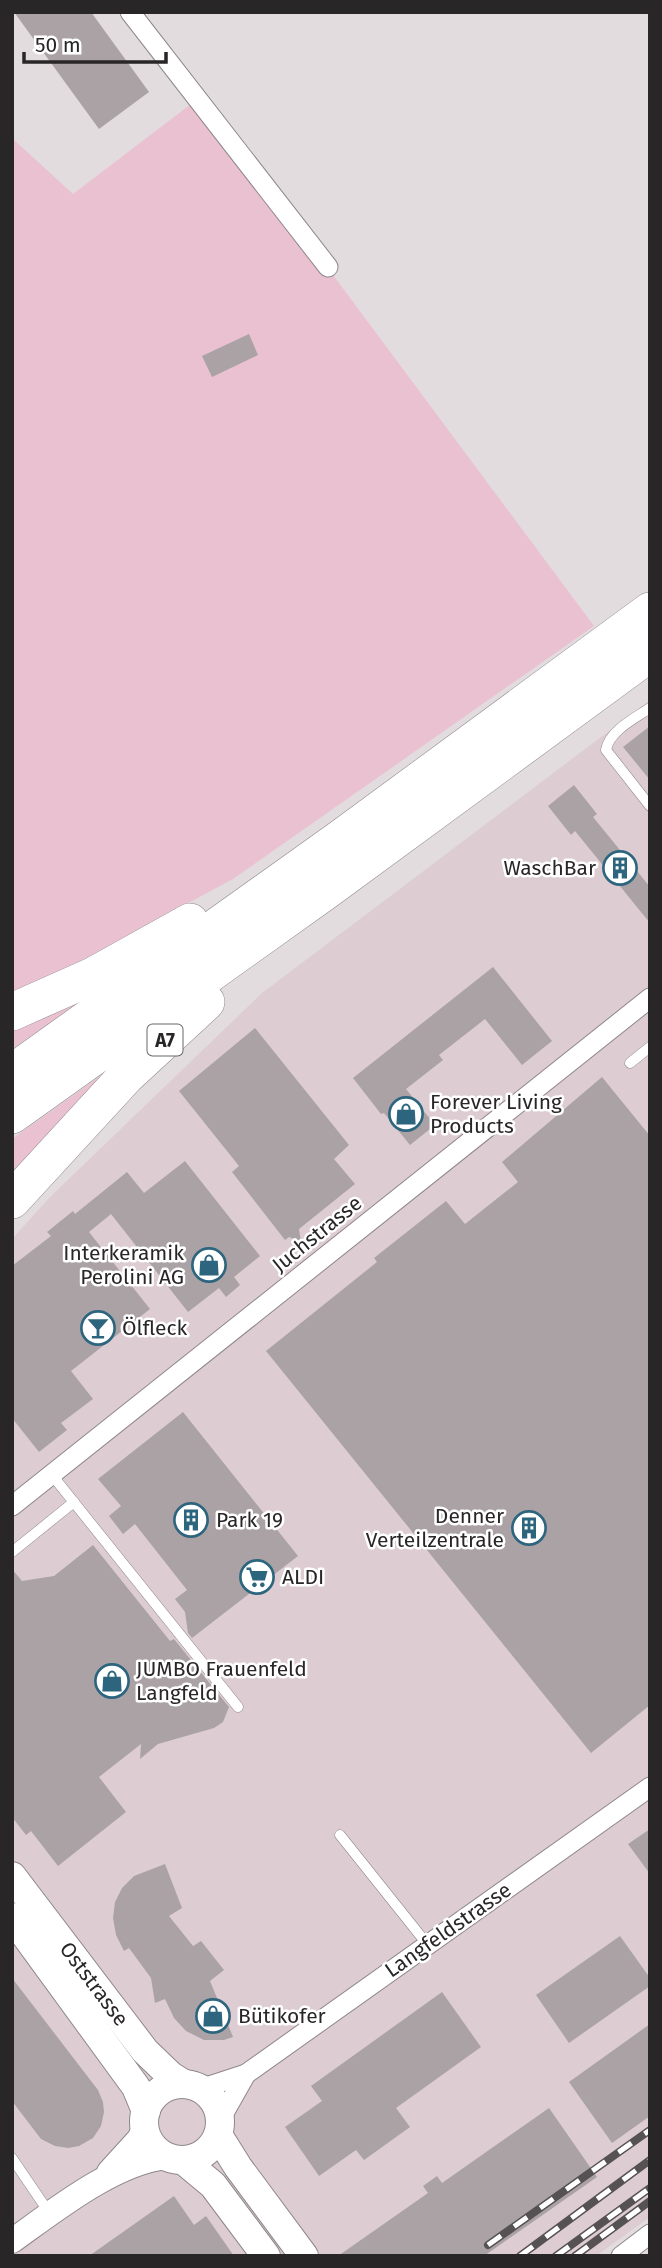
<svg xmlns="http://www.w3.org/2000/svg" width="662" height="2268" font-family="'Fira Sans',sans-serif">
<rect width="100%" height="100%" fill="#e3dcdf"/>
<path fill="#ddcdd2" d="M 650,700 L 650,2217 L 596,2256 L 12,2256 L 12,1239 L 50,1197 L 262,993 Z"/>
<g fill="#eac1d1">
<path d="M 191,104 L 304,236 L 594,626 L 233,879 L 12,998 L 12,138 L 73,194 Z"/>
<path d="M 97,987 L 75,1006 L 12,1049 L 12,1022 Z"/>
<path d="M 113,1067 L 12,1189 L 12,1139 Z"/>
</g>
<g fill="#aaa2a5">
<path d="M 14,12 L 91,12 L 149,92 L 99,129 Z"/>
<path d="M 249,334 L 258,355 L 212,377 L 202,356 Z"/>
<path d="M 650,726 L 650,780 L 623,747 Z"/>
<path d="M 574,785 L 597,814 L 593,817 L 650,887 L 650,923 L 575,831 L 571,835 L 548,806 Z"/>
<path d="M 493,967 L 552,1041 L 522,1065 L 485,1019 L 439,1055 L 443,1060 L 406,1089 L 435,1125 L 410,1145 L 384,1113 L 381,1114 L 353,1078 Z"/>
<path d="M 255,1028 L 349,1145 L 334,1159 L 355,1184 L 299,1229 L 301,1242 L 289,1237 L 285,1240 L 232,1172 L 239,1166 L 179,1091 Z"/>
<path d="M 602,1077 L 650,1136 L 650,1705 L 591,1753 L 266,1351 L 377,1262 L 374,1258 L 446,1201 L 465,1224 L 518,1182 L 502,1162 Z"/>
<path d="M 185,1161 L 260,1256 L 234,1277 L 240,1285 L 226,1297 L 219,1288 L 188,1312 L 111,1214 L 89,1232 L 150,1309 L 71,1371 L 93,1399 L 61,1423 L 67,1430 L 39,1452 L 12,1418 L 12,1266 L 51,1236 L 47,1232 L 73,1211 L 75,1214 L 127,1172 L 144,1193 Z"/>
<path d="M 183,1412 L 298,1556 L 192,1638 L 188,1633 L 185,1612 L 175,1599 L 187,1590 L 135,1524 L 123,1534 L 109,1516 L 121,1506 L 98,1479 Z"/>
<path d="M 93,1545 L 170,1641 L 174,1639 L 229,1707 L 223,1722 L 214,1728 L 158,1744 L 140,1759 L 141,1744 L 99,1777 L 126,1812 L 58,1866 L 31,1831 L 26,1835 L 12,1817 L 12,1569 L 22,1581 L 54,1576 Z"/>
<path d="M 650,1829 L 650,1874 L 628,1844 Z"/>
<path d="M 165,1864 L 182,1908 L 169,1916 L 193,1946 L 201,1941 L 224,1970 L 210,1981 L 233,2037 L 224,2040 L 204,2040 L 186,2031 L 174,2018 L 165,1999 L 155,2003 L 151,1978 L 129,1948 L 124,1951 L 116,1935 L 113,1918 L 115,1902 L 122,1888 L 134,1876 Z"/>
<path d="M 620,1936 L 650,1978 L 650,1986 L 569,2043 L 536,1995 Z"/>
<path d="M 12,1978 L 98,2090 L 103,2102 L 104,2112 L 101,2126 L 93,2138 L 79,2146 L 68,2148 L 55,2146 L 41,2139 L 12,2101 Z"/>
<path d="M 442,1992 L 481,2047 L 396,2108 L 410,2127 L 364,2160 L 356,2150 L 319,2176 L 285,2127 L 322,2101 L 311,2086 Z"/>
<path d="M 650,2024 L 650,2116 L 612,2143 L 569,2082 Z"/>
<path d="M 549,2108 L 597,2177 L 484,2256 L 338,2256 L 428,2193 L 423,2186 L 437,2176 L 442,2183 Z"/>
<path d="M 174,2196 L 194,2225 L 206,2216 L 234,2256 L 89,2256 Z"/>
</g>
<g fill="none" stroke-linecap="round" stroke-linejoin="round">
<g stroke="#8e8789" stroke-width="11">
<g id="service">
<path d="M 650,708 C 635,718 609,731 606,750 L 650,806"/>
<path d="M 630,1063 L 650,1047"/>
<path d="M 52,1475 L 238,1707"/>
<path d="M 12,1552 L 74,1502"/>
<path d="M 340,1835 L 427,1944"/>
<path d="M 12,2158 L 50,2214"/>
</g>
</g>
<g stroke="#8e8789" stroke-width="21">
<g id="minor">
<path d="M 130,12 L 328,267"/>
<path d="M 12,1506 L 650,998"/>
<path d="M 200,2089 L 246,2074 L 650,1787"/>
<path d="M 220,2120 L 246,2074"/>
<path d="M 621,2256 L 650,2234"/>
</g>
</g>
<g stroke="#8e8789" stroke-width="26">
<g id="tertiary">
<path d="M 109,2172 L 139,2139 L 145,2127"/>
<path d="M 12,2241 C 54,2211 115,2162 167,2157"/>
</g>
</g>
<g stroke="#8e8789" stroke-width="30">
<g id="secondary">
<path d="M 12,1876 L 145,2051 L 171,2076 L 184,2084"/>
<path d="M 12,1917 L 136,2087 L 146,2111"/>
<circle cx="182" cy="2122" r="38"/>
<path d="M 218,2135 L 238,2167 L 304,2256"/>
<path d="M 183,2160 L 213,2185 L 266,2256"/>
</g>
</g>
<g stroke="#8e8789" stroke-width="38">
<g id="motorway">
<path d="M 12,1012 L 93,976 L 190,922"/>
<path d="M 12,1073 L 341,838 L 650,611"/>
<path d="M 12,1115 L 327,890 L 650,653"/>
<path d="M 12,1200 L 126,1076 L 206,1002"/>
</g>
</g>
<use href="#service" stroke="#fff" stroke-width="10"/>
<use href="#minor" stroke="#fff" stroke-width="19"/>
<use href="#tertiary" stroke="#fff" stroke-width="24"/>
<use href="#secondary" stroke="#fff" stroke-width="28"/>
<use href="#motorway" stroke="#fff" stroke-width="37"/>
<g stroke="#565254" stroke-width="8">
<g id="rail">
<path d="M 488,2245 L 650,2130"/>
<path d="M 520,2256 L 650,2160"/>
<path d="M 556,2256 L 650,2188"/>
<path d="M 575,2256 L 650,2201"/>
</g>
</g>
<use href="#rail" stroke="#fff" stroke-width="5" stroke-dasharray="16" stroke-linecap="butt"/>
</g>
<defs>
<g id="building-ring" transform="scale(1.75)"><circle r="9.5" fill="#fff" stroke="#2d657f" stroke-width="1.5"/><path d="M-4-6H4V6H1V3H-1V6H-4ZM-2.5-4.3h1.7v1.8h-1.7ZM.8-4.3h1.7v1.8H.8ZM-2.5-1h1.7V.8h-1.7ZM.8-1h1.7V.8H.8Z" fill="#2d657f"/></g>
<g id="shop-ring" transform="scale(1.75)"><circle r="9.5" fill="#fff" stroke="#2d657f" stroke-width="1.5"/><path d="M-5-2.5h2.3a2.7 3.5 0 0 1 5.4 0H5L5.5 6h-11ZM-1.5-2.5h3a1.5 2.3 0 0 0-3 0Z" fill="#2d657f"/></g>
<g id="bar-ring" transform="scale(1.75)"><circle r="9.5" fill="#fff" stroke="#2d657f" stroke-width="1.5"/><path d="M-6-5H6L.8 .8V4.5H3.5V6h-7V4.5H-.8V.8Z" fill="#2d657f"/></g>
<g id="supermarket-ring" transform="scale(1.75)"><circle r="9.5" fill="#fff" stroke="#2d657f" stroke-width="1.5"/><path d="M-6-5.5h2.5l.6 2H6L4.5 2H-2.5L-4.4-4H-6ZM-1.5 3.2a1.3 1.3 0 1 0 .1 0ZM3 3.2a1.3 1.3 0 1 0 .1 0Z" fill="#2d657f"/></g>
</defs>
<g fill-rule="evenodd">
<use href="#building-ring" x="620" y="868"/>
<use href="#shop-ring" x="406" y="1114"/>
<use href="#shop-ring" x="209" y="1265"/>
<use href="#bar-ring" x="98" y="1328"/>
<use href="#building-ring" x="191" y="1520"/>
<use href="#building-ring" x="529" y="1528"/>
<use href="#supermarket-ring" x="257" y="1577"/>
<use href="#shop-ring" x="112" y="1681"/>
<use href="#shop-ring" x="213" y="2016"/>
</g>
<g text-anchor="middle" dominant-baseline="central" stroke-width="5" stroke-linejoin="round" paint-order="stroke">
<rect fill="#fff" stroke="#696768" stroke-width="2" x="147.5" y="1024.5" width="35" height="31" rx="5"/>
<g font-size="19" font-weight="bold" fill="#292627">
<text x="165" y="1040">A7</text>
</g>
<g font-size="21" fill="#292627" stroke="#fff" text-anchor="start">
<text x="596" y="868" text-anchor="end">WaschBar</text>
<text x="430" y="1102">Forever Living<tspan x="430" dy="24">Products</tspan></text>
<text x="184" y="1253" text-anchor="end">Interkeramik<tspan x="184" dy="24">Perolini AG</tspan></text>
<text x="122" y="1328">Ölfleck</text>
<text x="504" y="1516" text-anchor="end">Denner<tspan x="504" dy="24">Verteilzentrale</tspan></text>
<text x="216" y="1520">Park 19</text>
<text x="282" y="1577">ALDI</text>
<text x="136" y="1669">JUMBO Frauenfeld<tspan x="136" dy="24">Langfeld</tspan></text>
<text x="238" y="2016">Bütikofer</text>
</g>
<g font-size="21" fill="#292627" stroke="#fff">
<text transform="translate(317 1234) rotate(-39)">Juchstrasse</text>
<text transform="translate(448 1930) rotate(-35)">Langfeldstrasse</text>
<text transform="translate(94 1984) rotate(53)">Oststrasse</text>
</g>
</g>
<rect width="662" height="2268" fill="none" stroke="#292627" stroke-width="28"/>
<path d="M24 52v10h142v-10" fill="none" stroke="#292627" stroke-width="3.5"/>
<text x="35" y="52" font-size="21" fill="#292627" stroke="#ffffff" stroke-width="5" paint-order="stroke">50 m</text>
</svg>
